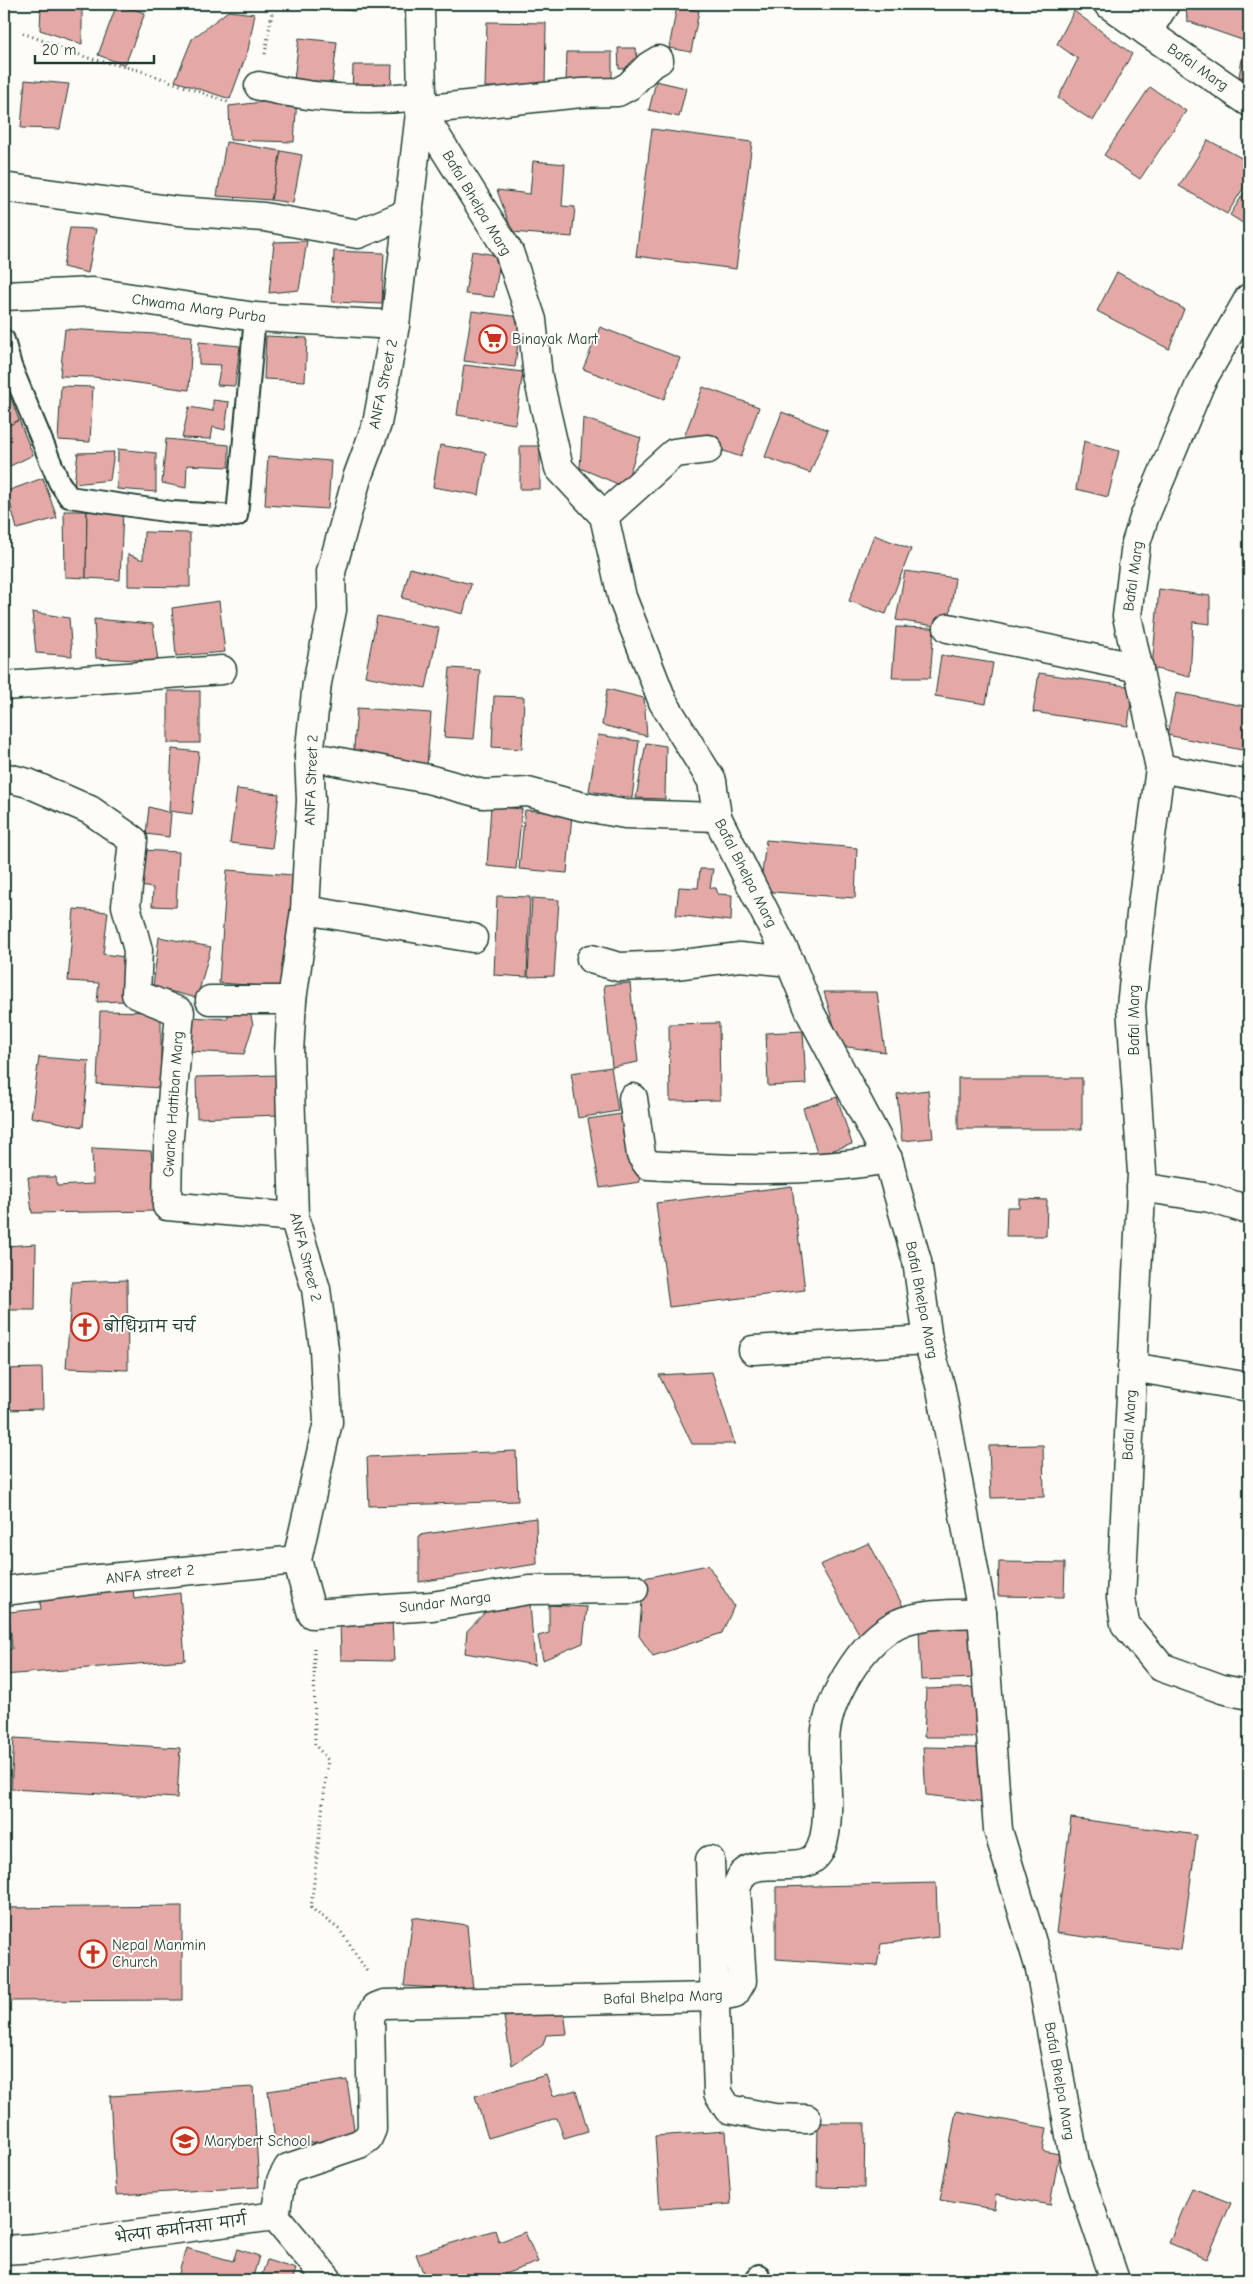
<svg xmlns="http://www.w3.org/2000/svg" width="1253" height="2284" font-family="'Comic Neue','Playpen Sans Deva',sans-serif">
<rect width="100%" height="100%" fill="#fdfcf7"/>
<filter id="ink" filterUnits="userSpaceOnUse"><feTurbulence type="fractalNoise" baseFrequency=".02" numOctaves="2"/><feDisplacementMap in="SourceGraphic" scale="10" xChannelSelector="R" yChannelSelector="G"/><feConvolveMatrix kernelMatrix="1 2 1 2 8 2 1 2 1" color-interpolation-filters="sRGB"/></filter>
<g filter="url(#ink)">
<g fill="#e4a9a6" stroke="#1f3d34">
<path d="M 41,4 L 82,4 L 82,44 L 40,30 Z"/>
<path d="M 117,4 L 145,13 L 125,65 L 98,55 Z"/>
<path d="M 288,4 L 356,4 L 356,11 L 288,7 Z"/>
<path d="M 1186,4 L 1249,4 L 1249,79 L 1239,77 L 1245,41 L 1187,21 Z"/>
<path d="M 677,6 L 699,11 L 691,52 L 669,48 Z"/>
<path d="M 228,11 L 255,14 L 248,50 L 230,99 L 175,81 L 192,39 Z"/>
<path d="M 1074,11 L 1132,54 L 1093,121 L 1058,98 L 1078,59 L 1057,44 Z"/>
<path d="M 487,22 L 546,23 L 545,88 L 485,87 Z"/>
<path d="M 299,38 L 337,42 L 332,84 L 294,80 Z"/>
<path d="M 618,48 L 636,48 L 637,68 L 619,69 Z"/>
<path d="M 567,52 L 612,52 L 612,82 L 566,82 Z"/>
<path d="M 353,65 L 392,65 L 391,95 L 352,95 Z"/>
<path d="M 25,80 L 69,84 L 60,129 L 21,128 Z"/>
<path d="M 656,81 L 686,88 L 679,117 L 649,110 Z"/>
<path d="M 1150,87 L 1186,111 L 1140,179 L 1104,155 Z"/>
<path d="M 297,98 L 294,142 L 230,140 L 229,106 Z"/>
<path d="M 652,129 L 752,142 L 736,269 L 636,256 Z"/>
<path d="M 1208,140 L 1249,162 L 1249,179 L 1227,214 L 1179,186 Z"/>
<path d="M 226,142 L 281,151 L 271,200 L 217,196 Z"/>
<path d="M 281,151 L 302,155 L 293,203 L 271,200 Z"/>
<path d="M 533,161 L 565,164 L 562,206 L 575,207 L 572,237 L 512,232 L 497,190 L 530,194 Z"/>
<path d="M 1249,185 L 1249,227 L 1230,215 Z"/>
<path d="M 70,228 L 96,229 L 88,273 L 63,267 Z"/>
<path d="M 307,241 L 299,290 L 269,293 L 274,242 Z"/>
<path d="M 334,251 L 384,253 L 382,304 L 332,302 Z"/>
<path d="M 472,251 L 501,256 L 494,297 L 465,294 Z"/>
<path d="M 1117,272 L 1184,309 L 1169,349 L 1097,311 Z"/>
<path d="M 472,311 L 521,317 L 515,367 L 464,361 Z"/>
<path d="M 600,327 L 680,358 L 664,399 L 583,369 Z"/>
<path d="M 65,329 L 192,336 L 189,390 L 94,377 L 60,376 Z"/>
<path d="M 266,336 L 307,338 L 305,381 L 264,379 Z"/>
<path d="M 199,342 L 240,346 L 235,386 L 217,385 L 221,365 L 199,364 Z"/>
<path d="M 464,365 L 523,372 L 515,424 L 457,415 Z"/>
<path d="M 61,386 L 93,387 L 90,442 L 58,440 Z"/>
<path d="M 7,387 L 19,420 L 4,428 L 4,388 Z"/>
<path d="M 703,387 L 759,407 L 741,457 L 684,437 Z"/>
<path d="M 213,400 L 229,402 L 225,430 L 213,427 L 211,439 L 182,438 L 189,407 L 213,411 Z"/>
<path d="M 782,412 L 828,430 L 810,473 L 765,457 Z"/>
<path d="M 583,418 L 641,438 L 625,487 L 580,468 Z"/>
<path d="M 19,420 L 33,455 L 4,469 L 4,428 Z"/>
<path d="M 166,439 L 229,445 L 229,467 L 187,465 L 186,488 L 162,483 Z"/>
<path d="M 1084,441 L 1119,451 L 1108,497 L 1076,489 Z"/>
<path d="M 440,445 L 486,453 L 479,495 L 433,487 Z"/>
<rect x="520" y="446" width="20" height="43"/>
<path d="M 118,449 L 156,453 L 156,492 L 117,489 Z"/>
<path d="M 114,452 L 110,480 L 74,484 L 78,453 Z"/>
<path d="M 268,456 L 331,461 L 328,509 L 265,505 Z"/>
<path d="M 43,478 L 57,518 L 17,529 L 7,491 Z"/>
<path d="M 64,511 L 87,511 L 86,578 L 65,577 Z"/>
<path d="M 87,511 L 123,511 L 120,580 L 86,578 Z"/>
<path d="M 144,532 L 190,533 L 190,587 L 128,586 L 128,554 L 143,560 Z"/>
<path d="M 874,535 L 911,549 L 886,614 L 849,601 Z"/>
<path d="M 410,568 L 471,584 L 463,614 L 402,598 Z"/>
<path d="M 905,571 L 955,578 L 948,628 L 896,620 Z"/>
<path d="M 1159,589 L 1210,596 L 1210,624 L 1193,622 L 1190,677 L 1152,668 Z"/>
<path d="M 219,601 L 225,652 L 176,656 L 172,608 Z"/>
<path d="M 32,612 L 69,618 L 72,656 L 36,653 Z"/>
<path d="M 377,616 L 439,628 L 426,688 L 365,676 Z"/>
<path d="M 94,619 L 153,624 L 158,661 L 96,658 Z"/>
<path d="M 896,627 L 934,628 L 930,678 L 892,678 Z"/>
<path d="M 941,655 L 993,663 L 986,704 L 935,696 Z"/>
<path d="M 450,668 L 480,670 L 474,739 L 444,737 Z"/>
<path d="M 1039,673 L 1133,687 L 1128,726 L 1033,712 Z"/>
<path d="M 607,689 L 644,698 L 647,736 L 602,725 Z"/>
<rect x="168" y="691" width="32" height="52"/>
<path d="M 1176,693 L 1249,707 L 1242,750 L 1167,735 Z"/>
<path d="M 494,696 L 524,697 L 522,749 L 492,747 Z"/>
<path d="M 357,708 L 431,713 L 427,766 L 353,761 Z"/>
<path d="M 598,735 L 639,741 L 632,798 L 589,791 Z"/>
<path d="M 646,743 L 666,746 L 665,799 L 636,798 Z"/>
<path d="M 172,749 L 199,752 L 192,814 L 169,811 Z"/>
<path d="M 237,789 L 279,794 L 272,848 L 230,843 Z"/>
<path d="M 491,806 L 522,809 L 516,869 L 487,866 Z"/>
<path d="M 149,807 L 171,813 L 169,837 L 146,834 Z"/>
<path d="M 525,810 L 572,814 L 567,873 L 519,869 Z"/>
<path d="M 766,840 L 857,848 L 855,898 L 760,891 Z"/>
<path d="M 141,850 L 179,852 L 176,907 L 152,906 L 153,888 L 133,885 Z"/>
<path d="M 700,869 L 713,869 L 710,888 L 716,888 L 718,894 L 732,895 L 731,921 L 676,915 L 679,887 L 698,888 Z"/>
<path d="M 227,870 L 293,875 L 292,988 L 219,983 Z"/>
<path d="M 497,896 L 530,897 L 527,977 L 494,975 Z"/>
<path d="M 532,898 L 559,900 L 554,976 L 528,977 Z"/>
<path d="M 74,909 L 108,912 L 103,954 L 125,957 L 125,1001 L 97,1002 L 99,983 L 68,981 Z"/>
<path d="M 159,937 L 211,947 L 197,998 L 153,987 Z"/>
<path d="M 630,983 L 638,1062 L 612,1067 L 604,985 Z"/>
<path d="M 824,992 L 877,992 L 885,1052 L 840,1046 Z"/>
<path d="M 249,1008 L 253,1025 L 244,1054 L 189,1051 L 189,1017 L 227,1019 L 230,1009 Z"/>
<path d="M 100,1011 L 161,1012 L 161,1088 L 97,1084 Z"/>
<path d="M 719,1023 L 720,1100 L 670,1101 L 669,1024 Z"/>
<path d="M 803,1031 L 806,1084 L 768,1086 L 766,1033 Z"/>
<path d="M 39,1057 L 89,1061 L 83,1127 L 31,1117 Z"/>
<path d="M 611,1067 L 618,1111 L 578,1118 L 571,1073 Z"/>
<path d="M 279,1075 L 280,1115 L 197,1118 L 196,1077 Z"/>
<rect x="958" y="1078" width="124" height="51"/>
<path d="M 928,1090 L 933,1138 L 902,1141 L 897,1094 Z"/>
<path d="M 837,1097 L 852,1144 L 818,1155 L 803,1108 Z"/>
<path d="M 628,1113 L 640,1182 L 600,1188 L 588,1119 Z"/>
<path d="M 92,1148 L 151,1151 L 158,1211 L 32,1213 L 28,1177 L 56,1177 L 57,1186 L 93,1184 Z"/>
<path d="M 792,1186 L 805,1290 L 669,1307 L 656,1203 Z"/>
<path d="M 1019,1199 L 1047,1200 L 1046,1236 L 1006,1236 L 1007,1207 L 1019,1207 Z"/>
<path d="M 4,1222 L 6,1246 L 36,1244 L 35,1310 L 4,1310 Z"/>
<path d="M 127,1280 L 128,1370 L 66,1368 L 72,1282 Z"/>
<path d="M 42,1368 L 43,1409 L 4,1410 L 4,1369 Z"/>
<path d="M 712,1372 L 735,1444 L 692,1444 L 659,1375 Z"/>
<path d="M 1043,1445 L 1044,1497 L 991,1498 L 989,1446 Z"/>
<path d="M 516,1451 L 518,1501 L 369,1506 L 367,1457 Z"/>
<path d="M 536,1518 L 537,1564 L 419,1582 L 419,1535 Z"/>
<path d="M 869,1543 L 903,1606 L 861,1637 L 820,1565 Z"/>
<path d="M 999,1562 L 1065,1563 L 1064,1597 L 998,1596 Z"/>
<path d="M 708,1565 L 734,1606 L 722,1633 L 653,1656 L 639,1636 L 644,1578 Z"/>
<path d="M 133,1587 L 134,1599 L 180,1593 L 185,1660 L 4,1675 L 4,1650 L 12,1649 L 9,1612 L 41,1609 L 39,1595 Z"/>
<path d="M 530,1604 L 535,1665 L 465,1653 L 467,1631 L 491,1606 Z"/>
<path d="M 549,1605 L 587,1607 L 583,1643 L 543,1660 L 538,1636 L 549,1633 Z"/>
<path d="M 392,1619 L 394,1661 L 341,1660 L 340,1620 Z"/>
<path d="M 981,1626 L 979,1678 L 921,1680 L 919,1630 Z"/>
<path d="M 984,1687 L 981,1737 L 924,1737 L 926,1689 Z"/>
<path d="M 14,1738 L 180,1748 L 177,1798 L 11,1789 Z"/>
<path d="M 923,1747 L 978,1748 L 985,1802 L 926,1795 Z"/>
<path d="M 1071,1818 L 1197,1835 L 1181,1950 L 1056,1933 Z"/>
<path d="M 936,1883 L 938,1937 L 881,1944 L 877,1966 L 776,1959 L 776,1887 Z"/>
<path d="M 182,1906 L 182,2000 L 4,2001 L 4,1908 Z"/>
<path d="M 413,1917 L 467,1925 L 473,1990 L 404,1986 Z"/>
<path d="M 564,2011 L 567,2034 L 546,2035 L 543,2045 L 512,2065 L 504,2017 Z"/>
<path d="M 546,2075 L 553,2096 L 576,2090 L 588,2131 L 564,2138 L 557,2118 L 488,2138 L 475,2096 Z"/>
<path d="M 347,2080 L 355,2136 L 276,2148 L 268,2091 Z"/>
<path d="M 253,2087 L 259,2187 L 116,2195 L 110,2096 Z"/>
<path d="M 956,2111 L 1047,2128 L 1043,2151 L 1059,2154 L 1050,2205 L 996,2195 L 994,2209 L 940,2200 Z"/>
<path d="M 818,2123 L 865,2123 L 864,2188 L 817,2187 Z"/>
<path d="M 726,2131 L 731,2204 L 660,2209 L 655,2136 Z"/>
<path d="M 1192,2188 L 1231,2203 L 1207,2259 L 1169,2243 Z"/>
<path d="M 495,2230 L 499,2242 L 525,2232 L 538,2262 L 488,2280 L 426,2280 L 416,2254 Z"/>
<path d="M 186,2248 L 233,2261 L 237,2249 L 259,2256 L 252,2280 L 177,2280 Z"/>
<path d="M 267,2260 L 296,2269 L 293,2278 L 299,2280 L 260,2280 Z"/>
</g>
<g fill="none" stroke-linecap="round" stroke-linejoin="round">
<g stroke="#1f3d34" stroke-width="24">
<g id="lane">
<path d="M 4,340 L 11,366 L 59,482 L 69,497 L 172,512 L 237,516 L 255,317"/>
<path d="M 755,2280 L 759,2275"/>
</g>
</g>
<g stroke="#1f3d34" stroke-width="31">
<g id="street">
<path d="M 418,4 L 420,10 L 422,96 L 395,325 L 377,424 L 357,478 L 331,572 L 332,610 L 317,683 L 309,756 L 311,800 L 305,910 L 292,1000 L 289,1053 L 294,1217 L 316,1289 L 324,1349 L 328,1422 L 297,1560 L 312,1614 L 432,1606 L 529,1590 L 634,1589"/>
<path d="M 1108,4 L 1147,32 L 1165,4"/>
<path d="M 1147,32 L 1249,102"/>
<path d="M 259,86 C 312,99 367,102 422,96"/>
<path d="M 420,110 L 581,93 L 618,92 L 629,86 L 649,66 L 659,60"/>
<path d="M 10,188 L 177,211 L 264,217 L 358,234 L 409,213"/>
<path d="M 4,296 L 93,292 L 255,317 L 395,325"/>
<path d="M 1249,298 L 1201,382 L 1144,518 L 1136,543 L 1127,616 L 1160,768 L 1142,905 L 1131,1006 L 1142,1173 L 1121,1598 L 1125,1624 L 1161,1667 L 1222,1689 L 1249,1695"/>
<path d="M 604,516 L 674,453 L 708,449"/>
<path d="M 948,628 L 1139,668"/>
<path d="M 4,686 L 222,670"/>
<path d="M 309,756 L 428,779 L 483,794 L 528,792 L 580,806 L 625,814 L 717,817"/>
<path d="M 1160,768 L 1249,785"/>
<path d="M 4,777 L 28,783 L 90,810 L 133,840 L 126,906 L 138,950 L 136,994 L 180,1012 L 168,1148 L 167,1206 L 294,1217"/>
<path d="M 305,910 L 473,938"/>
<path d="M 591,959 L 619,967 L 675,965 L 740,957 L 790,962"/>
<path d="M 210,1000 L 292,1000"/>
<path d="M 633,1098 L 641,1155 L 648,1165 C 727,1170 809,1173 888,1159"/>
<path d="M 1141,1187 L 1210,1198 L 1249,1210"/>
<path d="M 753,1350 L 928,1340"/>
<path d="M 1132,1367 L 1249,1387"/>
<path d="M 4,1591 L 99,1579 L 297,1560"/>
<path d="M 982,1613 L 998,1830 L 1040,1969 L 1075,2163 L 1115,2280"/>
<path d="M 710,1860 L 718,2093 L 728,2109 L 774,2118 L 807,2119"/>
<path d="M 275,2216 L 281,2181 L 288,2168 L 359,2144 L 368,2138 L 372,2129 L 370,2016 L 376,2007 L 384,2004 L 716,1997 L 735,1993 L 742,1981 L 736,1888 C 738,1884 740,1878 743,1874 C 763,1854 808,1879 821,1848 C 832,1822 825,1772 825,1743 C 825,1702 860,1643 897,1624 C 919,1613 958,1614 982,1613 L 941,1389 L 928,1340 L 917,1261 L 888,1159 L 811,1014 L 790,962 L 717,817 L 712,781 L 663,702 L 622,597 L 604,516 L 559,468 L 538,377 L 532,320 L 509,252 L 420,110"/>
</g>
</g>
<g stroke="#1f3d34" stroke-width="31">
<path id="secondary" d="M 4,2250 L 35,2248 L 275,2216 L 328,2280"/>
</g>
<g stroke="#1f3d34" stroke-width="3" stroke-dasharray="1 4" stroke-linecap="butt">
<path d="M 23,33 L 88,58 L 138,70 L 228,102"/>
<path d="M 265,54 L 272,13"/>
<path d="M 314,1648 L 315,1745 L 328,1760 L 311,1908 L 340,1930 L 368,1973"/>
</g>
<use href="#lane" stroke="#fdfcf7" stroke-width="20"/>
<use href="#street" stroke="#fdfcf7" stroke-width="28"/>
<use href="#secondary" stroke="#fdfcf7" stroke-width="28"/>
</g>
</g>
<defs>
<g id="supermarket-ring" transform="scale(1.4375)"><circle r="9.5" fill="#fdfcf7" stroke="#c8321e" stroke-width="1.5"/><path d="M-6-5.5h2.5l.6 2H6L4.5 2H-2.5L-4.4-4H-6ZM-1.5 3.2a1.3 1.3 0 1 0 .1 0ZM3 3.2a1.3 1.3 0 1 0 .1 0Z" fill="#c8321e"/></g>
<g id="church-ring" transform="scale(1.4375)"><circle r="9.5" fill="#fdfcf7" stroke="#c8321e" stroke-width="1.5"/><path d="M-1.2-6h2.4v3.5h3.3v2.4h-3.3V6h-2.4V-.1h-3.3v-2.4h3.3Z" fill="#c8321e"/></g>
<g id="school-ring" transform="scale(1.4375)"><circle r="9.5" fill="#fdfcf7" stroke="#c8321e" stroke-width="1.5"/><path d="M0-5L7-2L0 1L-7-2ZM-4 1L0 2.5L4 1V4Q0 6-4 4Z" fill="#c8321e"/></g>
</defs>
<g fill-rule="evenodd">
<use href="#supermarket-ring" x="493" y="339"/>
<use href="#church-ring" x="85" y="1327"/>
<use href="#church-ring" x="93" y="1954"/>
<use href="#school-ring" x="185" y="2141"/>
</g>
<g text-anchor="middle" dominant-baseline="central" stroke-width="4" stroke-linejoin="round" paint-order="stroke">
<g font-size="15" fill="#1f3d34" stroke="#fdfcf7">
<text transform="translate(1198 67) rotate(35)">Bafal Marg</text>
<text transform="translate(477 203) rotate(59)">Bafal Bhelpa Marg</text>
<text transform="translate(199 308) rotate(8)">Chwama Marg Purba</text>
<text transform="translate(383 384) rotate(-78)">ANFA Street 2</text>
<text transform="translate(1133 576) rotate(-82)">Bafal Marg</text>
<text transform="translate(311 780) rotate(-88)">ANFA Street 2</text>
<text transform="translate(746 873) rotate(63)">Bafal Bhelpa Marg</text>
<text transform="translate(1134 1020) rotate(-90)">Bafal Marg</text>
<text transform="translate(173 1104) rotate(-86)">Gwarko Hattiban Marg</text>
<text transform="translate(306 1257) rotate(76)">ANFA Street 2</text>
<text transform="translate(922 1300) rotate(79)">Bafal Bhelpa Marg</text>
<text transform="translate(1129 1425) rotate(-87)">Bafal Marg</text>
<text transform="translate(150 1574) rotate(-6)">ANFA street 2</text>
<text transform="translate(445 1602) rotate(-7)">Sundar Marga</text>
<text transform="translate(663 1997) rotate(-2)">Bafal Bhelpa Marg</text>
<text transform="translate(1060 2081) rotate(80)">Bafal Bhelpa Marg</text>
<text transform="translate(181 2229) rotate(-8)">भेल्पा कर्मानसा मार्ग</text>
</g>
<g font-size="15" fill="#1f3d34" stroke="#fdfcf7" text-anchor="start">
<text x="512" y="339">Binayak Mart</text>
<text x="104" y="1327">बोधिग्राम चर्च</text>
<text x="112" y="1945">Nepal Manmin<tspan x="112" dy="17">Church</tspan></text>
<text x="204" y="2141">Marybert School</text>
</g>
</g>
<rect width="1253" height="2284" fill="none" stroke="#fdfcf7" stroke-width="20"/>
<rect x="10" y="10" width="1233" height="2264" fill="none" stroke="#1f3d34" stroke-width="2" filter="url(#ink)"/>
<path d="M35 55v8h119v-8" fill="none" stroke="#1f3d34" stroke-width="2.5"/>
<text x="42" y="55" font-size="15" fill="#1f3d34" stroke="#fdfcf7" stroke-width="4" paint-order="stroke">20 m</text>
</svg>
